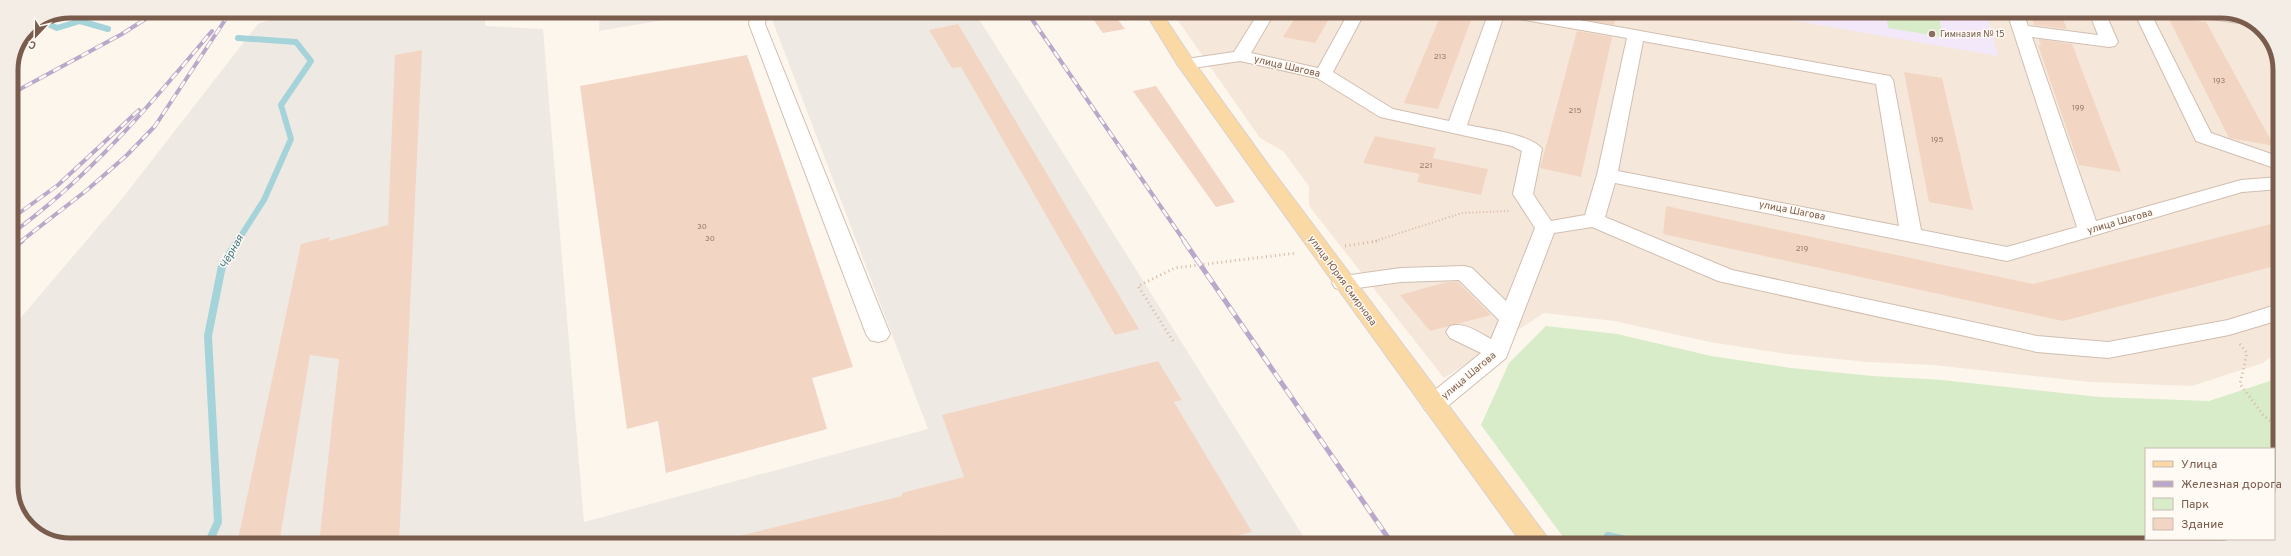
<svg xmlns="http://www.w3.org/2000/svg" width="2291" height="556" font-family="Overpass,sans-serif">
<rect width="100%" height="100%" fill="#fdf6ec"/>
<path fill="#f5e8da" d="M 1172,12 L 2233,12 L 2266,31 L 2280,66 L 2279,350 L 2263,363 L 2192,386 L 2089,382 L 1933,365 L 1867,362 L 1787,354 L 1710,342 L 1614,321 L 1544,313 L 1444,378 L 1309,206 L 1309,186 L 1283,151 L 1260,138 Z"/>
<g fill="#efe9e4">
<path d="M 292,11 L 485,11 L 485,26 L 543,29 L 584,522 L 928,429 L 773,22 L 773,11 L 974,11 L 1308,544 L 58,544 L 26,525 L 11,493 L 11,329 L 121,200 L 258,24 Z"/>
<path d="M 600,11 L 717,11 L 599,31 Z"/>
</g>
<path fill="#f3e8fa" d="M 1745,12 L 1987,12 L 1998,56 Z"/>
<g fill="#d8ecc9">
<path d="M 1886,12 L 1938,12 L 1943,37 L 1888,28 Z"/>
<path d="M 1546,326 L 1617,334 L 1711,356 L 1791,368 L 1873,376 L 1942,380 L 2099,397 L 2209,401 L 2279,378 L 2279,498 L 2274,505 L 2274,449 L 2146,449 L 2146,539 L 2239,539 L 2221,545 L 1569,545 L 1481,425 L 1509,363 Z"/>
</g>
<g fill="none" stroke-linecap="round" stroke-linejoin="round">
<g stroke="#a5d3da" stroke-width="6">
<path d="M 44,22 L 57,28 L 80,21 L 108,29"/>
<path d="M 237,242 L 264,200 L 291,139 L 281,105 L 311,61 L 296,42 L 238,38"/>
</g>
<g stroke="#a5d3da" stroke-width="8">
<path d="M 1608,536 L 1648,545"/>
<path d="M 208,544 L 218,522 L 208,336 L 222,266 L 238,241"/>
</g>
</g>
<g fill="#f3d5c3">
<path d="M 1088,12 L 1112,12 L 1125,29 L 1103,33 Z"/>
<path d="M 1299,12 L 1333,12 L 1315,43 L 1283,37 Z"/>
<path d="M 1442,12 L 1474,12 L 1438,109 L 1404,103 Z"/>
<path d="M 1581,12 L 1617,12 L 1614,25 L 1580,19 Z"/>
<path d="M 2030,12 L 2060,12 L 2067,29 L 2034,25 Z"/>
<path d="M 2168,17 L 2206,22 L 2274,146 L 2229,138 Z"/>
<path d="M 958,24 L 1139,329 L 1115,335 L 961,67 L 952,68 L 929,30 Z"/>
<path d="M 1577,31 L 1612,37 L 1581,177 L 1540,168 Z"/>
<path d="M 2039,39 L 2072,44 L 2121,172 L 2079,165 L 2038,45 L 2041,46 Z"/>
<path d="M 422,50 L 399,544 L 319,544 L 339,359 L 310,355 L 279,544 L 237,544 L 301,244 L 330,237 L 329,241 L 388,225 L 395,55 Z"/>
<path d="M 747,55 L 853,367 L 812,378 L 827,429 L 666,473 L 658,421 L 627,429 L 580,86 Z"/>
<path d="M 1904,72 L 1942,78 L 1973,210 L 1929,202 Z"/>
<path d="M 1156,86 L 1235,202 L 1216,207 L 1133,91 Z"/>
<path d="M 1375,136 L 1436,148 L 1433,158 L 1488,169 L 1481,195 L 1417,182 L 1420,174 L 1363,163 Z"/>
<path d="M 1666,206 L 2033,284 L 2279,222 L 2279,265 L 2063,321 L 1663,234 Z"/>
<path d="M 1447,282 L 1458,282 L 1491,315 L 1430,331 L 1400,295 Z"/>
<path d="M 1158,361 L 1182,400 L 1174,402 L 1252,532 L 1207,544 L 940,544 L 939,535 L 902,544 L 736,544 L 735,537 L 902,496 L 902,493 L 964,477 L 942,415 Z"/>
</g>
<g fill="none" stroke-linecap="round" stroke-linejoin="round">
<g stroke="#d1beb0" stroke-width="2">
<g id="minor">
<path d="M 751,11 L 767,11 L 765,24 L 890,334 L 886,340 L 878,342 L 870,340 L 866,334 L 749,24 Z"/>
<path d="M 1259,12 L 1275,12 L 1251,53 L 1318,68 L 1349,12 L 1365,12 L 1333,72 L 1393,109 L 1449,121 L 1489,12 L 1505,12 L 1467,125 C 1485,129 1531,134 1542,149 L 1533,194 L 1551,221 L 1585,215 L 1597,175 L 1627,38 L 1525,20 L 1519,19 L 1514,12 L 1535,12 L 1890,76 L 1893,80 L 1921,230 L 2007,247 L 2077,227 L 2007,12 L 2023,12 L 2028,26 L 2098,35 L 2089,12 L 2105,12 L 2118,42 L 2115,46 L 2109,47 L 2032,37 L 2096,221 L 2241,180 L 2280,177 L 2280,189 L 2242,192 L 2007,261 L 1615,183 L 1605,217 L 1732,270 L 2037,336 L 2108,342 L 2228,320 L 2279,304 L 2279,320 L 2229,335 L 2108,358 L 2037,352 L 1718,281 L 1592,227 L 1554,233 L 1506,358 L 1443,410 L 1434,413 L 1425,410 L 1422,404 L 1425,398 L 1481,353 L 1450,338 L 1446,332 L 1450,326 C 1465,322 1478,332 1491,339 L 1499,320 L 1459,280 L 1401,282 L 1343,290 L 1335,288 L 1332,283 L 1335,278 L 1343,276 L 1401,268 L 1464,266 L 1472,268 L 1506,301 L 1535,228 L 1513,194 L 1522,151 L 1512,146 L 1380,117 L 1317,78 L 1240,61 L 1186,69 L 1180,68 L 1177,64 L 1180,60 L 1186,59 L 1234,52 ZM 1643,41 L 1876,84 L 1899,226 L 1618,171 Z"/>
<path d="M 2134,12 L 2150,12 L 2211,133 L 2280,157 L 2280,170 L 2196,141 Z"/>
<path d="M 2190,12 L 2233,12 L 2251,23 L 2245,24 L 2198,17 L 2192,16 Z"/>
</g>
</g>
<g stroke="#dad1cd" stroke-width="2">
<path id="major" d="M 1145,12 L 1161,12 L 1194,62 L 1272,170 L 1553,545 L 1523,545 L 1258,178 L 1177,64 Z"/>
</g>
<path stroke="#d9b8a5" stroke-width="2" stroke-dasharray="1 2.5" stroke-linecap="butt" d="M 1372,242 L 1462,213 L 1509,211"/>
<g stroke="#d9b8a5" stroke-width="3" stroke-dasharray="1 3.5" stroke-linecap="butt">
<path d="M 1345,246 L 1378,241"/>
<path d="M 1173,341 L 1138,286 L 1175,268 L 1296,253"/>
<path d="M 2240,344 L 2247,353 L 2240,384 L 2264,416 L 2279,428"/>
</g>
<use href="#minor" fill="#fff" fill-rule="evenodd"/>
<use href="#major" fill="#fbd9a5" fill-rule="evenodd"/>
<g stroke="#b9a8c9" stroke-width="4">
<g id="rail-far1">
<path d="M 1027,12 L 1185,242"/>
<path d="M 11,94 L 122,34 L 158,11"/>
<path d="M 11,219 L 58,185 L 139,110"/>
<path d="M 11,234 C 90,177 150,105 212,31"/>
<path d="M 20,242 L 87,190 L 126,156 L 155,126 L 231,11"/>
</g>
</g>
<g stroke="#b9a8c9" stroke-width="5">
<g id="rail">
<path d="M 1184,241 L 1393,545"/>
<path d="M 11,249 L 22,241"/>
</g>
</g>
<use href="#rail-far1" stroke="#fffaf3" stroke-width="2.5" stroke-dasharray="8" stroke-linecap="butt"/>
<use href="#rail" stroke="#fffaf3" stroke-width="3.5" stroke-dasharray="10" stroke-linecap="butt"/>
</g>
<circle fill="#8d6e63" stroke="#fffaf3" stroke-width="1.5" cx="1932" cy="34" r="4"/>
<g text-anchor="middle" dominant-baseline="central" stroke-width="3" stroke-linejoin="round" paint-order="stroke">
<g font-size="8" fill="#987a6a">
<text x="1440" y="57">213</text>
<text x="2219" y="81">193</text>
<text x="2078" y="108">199</text>
<text x="1575" y="111">215</text>
<text x="1937" y="140">195</text>
<text x="1426" y="166">221</text>
<text x="702" y="227">30</text>
<text x="710" y="239">30</text>
<text x="1802" y="249">219</text>
</g>
<g font-size="9" fill="#785e54" stroke="#fffaf3" text-anchor="start">
<text x="1940" y="34">Гимназия № 15</text>
</g>
<g font-size="10" fill="#7a5c4d" stroke="#fffaf3">
<text transform="translate(1287 67) rotate(13)">улица Шагова</text>
<text transform="translate(1792 211) rotate(11)">улица Шагова</text>
<text transform="translate(2120 222) rotate(-16)">улица Шагова</text>
<text transform="translate(1342 281) rotate(54)">улица Юрия Смирнова</text>
<text transform="translate(1469 376) rotate(-40)">улица Шагова</text>
</g>
<g font-size="11" font-style="italic" fill="#437c86" stroke="#fffaf3">
<text transform="translate(232 252) rotate(-61)">Чёрная</text>
</g>
</g>
<path d="M0 0H2291V556H0ZM70 18H2221A52 52 0 0 1 2273 70V486A52 52 0 0 1 2221 538H70A52 52 0 0 1 18 486V70A52 52 0 0 1 70 18Z" fill="#f4ede6" fill-rule="evenodd"/>
<path fill="none" stroke="#7a5c4d" stroke-width="5" d="M70 18H2221A52 52 0 0 1 2273 70V486A52 52 0 0 1 2221 538H70A52 52 0 0 1 18 486V70A52 52 0 0 1 70 18Z"/>
<rect x="2145" y="448" width="130" height="92" fill="#fffaf3" stroke="#cabbb1"/>
<rect x="2153" y="461" width="20" height="6" fill="#fbd9a5" stroke="#cabbb1"/>
<text x="2181" y="468" font-size="12" fill="#7a5c4d">Улица</text>
<rect x="2153" y="481" width="20" height="6" fill="#b9a8c9" stroke="#cabbb1"/>
<text x="2181" y="488" font-size="12" fill="#7a5c4d">Железная дорога</text>
<rect x="2153" y="498" width="20" height="12" fill="#d8ecc9" stroke="#cabbb1"/>
<text x="2181" y="508" font-size="12" fill="#7a5c4d">Парк</text>
<rect x="2153" y="518" width="20" height="12" fill="#f3d5c3" stroke="#cabbb1"/>
<text x="2181" y="528" font-size="12" fill="#7a5c4d">Здание</text>
<g transform="translate(36 36) rotate(202)" stroke="#fffaf3" stroke-width="3" paint-order="stroke">
<path d="M0-3L7 15L0 10L-7 15Z" fill="#7a5c4d"/>
<text y="-6" font-size="11" font-weight="bold" text-anchor="middle" fill="#7a5c4d">С</text>
</g>
</svg>
